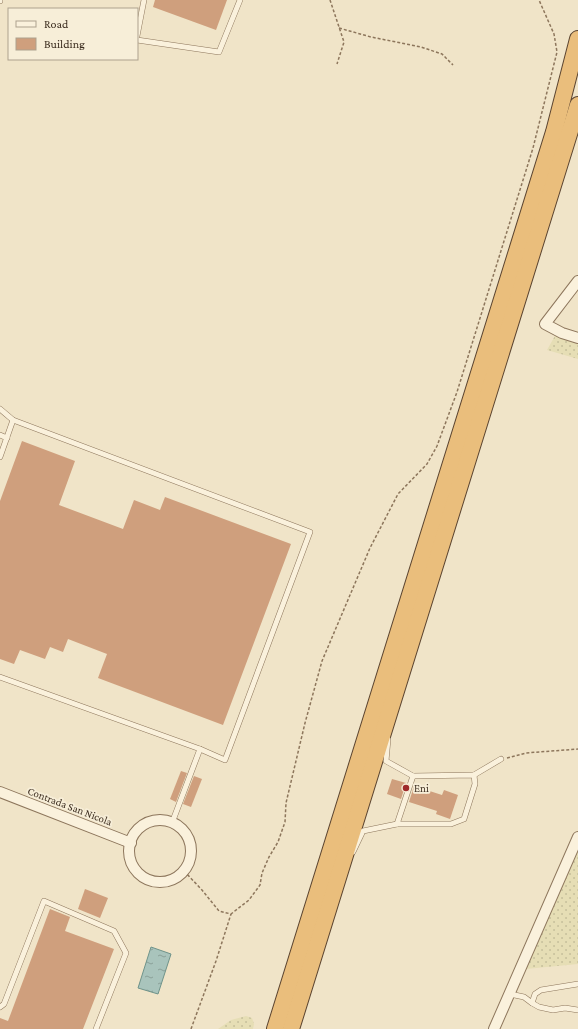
<svg xmlns="http://www.w3.org/2000/svg" width="578" height="1029" font-family="'Crimson Pro',serif">
<defs>
<pattern id="farmland-dots" width="8" height="8" patternUnits="userSpaceOnUse"><rect width="8" height="8" fill="#e6deb5"/><path d="M2 2h.1M6 6h.1" fill="none" stroke="#c6bf9b" stroke-width="1.8" stroke-linecap="round"/></pattern>
<pattern id="water-ripples" width="26" height="14" patternUnits="userSpaceOnUse"><rect width="26" height="14" fill="#a9c4bc"/><path d="M2 4q2-2 4 0t4 0M15 11q2-2 4 0t4 0" fill="none" stroke="#8ba098"/></pattern>
</defs>
<rect width="100%" height="100%" fill="#f0e4c8"/>
<g fill="url(#farmland-dots)">
<path d="M 556,334 L 578,341 L 578,359 L 547,350 Z"/>
<path d="M 578,851 L 578,964 L 526,969 Z"/>
<path d="M 246,1016 L 252,1018 L 254,1024 L 253,1029 L 218,1029 L 231,1020 Z"/>
</g>
<path fill="url(#water-ripples)" stroke="#6f938a" d="M 151,947 L 171,954 L 158,994 L 138,988 Z"/>
<g fill="#cf9f7d">
<path d="M 155,0 L 227,0 L 216,30 L 153,7 Z"/>
<path d="M 22,441 L 75,461 L 59,505 L 123,529 L 134,500 L 160,510 L 165,497 L 291,544 L 223,725 L 98,678 L 107,654 L 68,639 L 63,652 L 50,647 L 45,659 L 20,650 L 14,664 L 0,659 L 0,501 Z"/>
<path d="M 181,771 L 187,773 L 176,802 L 170,799 Z"/>
<path d="M 194,776 L 202,779 L 191,807 L 183,804 Z"/>
<path d="M 392,779 L 406,783 L 401,799 L 387,794 Z"/>
<path d="M 414,786 L 442,795 L 444,790 L 458,795 L 450,819 L 436,814 L 437,811 L 409,802 Z"/>
<path d="M 85,889 L 108,898 L 100,918 L 78,909 Z"/>
<path d="M 50,909 L 70,917 L 65,931 L 114,949 L 83,1029 L 0,1029 L 0,1018 L 8,1021 Z"/>
</g>
<g fill="none" stroke-linecap="round" stroke-linejoin="round">
<g stroke="#8d765c" stroke-width="6">
<g id="service">
<path d="M 0,1 L 0,0"/>
<path d="M 137,36 L 144,0"/>
<path d="M 137,40 L 219,52 L 240,0"/>
<path d="M 0,409 L 13,420"/>
<path d="M 0,435 L 7,438"/>
<path d="M 0,457 L 13,420 L 310,532 L 225,760 L 200,749 L 0,677"/>
<path d="M 474,775 L 501,759"/>
<path d="M 172,823 L 200,749"/>
<path d="M 397,824 L 451,824 L 464,819 L 475,784 L 474,775 L 413,776"/>
<path d="M 353,852 L 363,831 L 397,824 L 413,776 L 386,761 L 388,739"/>
<path d="M 510,994 L 524,997 L 532,1003 L 539,1007 L 553,1010 L 565,1008 L 578,1010"/>
<path d="M 532,1003 L 535,994 L 541,990 L 578,984"/>
<path d="M 0,1007 L 4,1004 L 44,901 L 114,931 L 126,953 L 96,1029"/>
</g>
</g>
<g stroke="#8d765c" stroke-width="12">
<g id="minor">
<path d="M 578,281 L 545,324 L 562,333 L 578,338"/>
<path d="M 0,792 L 131,843"/>
<circle cx="160" cy="851" r="31"/>
<path d="M 494,1029 L 578,837"/>
</g>
</g>
<g stroke="#5b4430" stroke-width="18">
<g id="trunk">
<path d="M 275,1029 L 554,132 L 578,39"/>
<path d="M 291,1029 L 578,105"/>
</g>
</g>
<g stroke="#8d765c" stroke-width="1.5" stroke-dasharray="3 2" stroke-linecap="butt">
<path d="M 330,0 L 344,42 L 337,64"/>
<path d="M 339,28 L 371,37 L 421,47 L 442,54 L 453,65"/>
<path d="M 507,758 L 526,753 L 578,749"/>
<path d="M 184,871 L 202,890 L 219,911 L 231,914 L 249,900 L 260,885 L 262,873 L 269,857 L 278,842 L 285,822 L 286,803 L 305,723 L 322,661 L 370,548 L 398,494 L 427,464 L 437,446 L 457,392 L 533,148 L 557,52 L 554,34 L 539,0"/>
<path d="M 191,1029 L 216,961 L 231,914"/>
</g>
<use href="#service" stroke="#faf1dc" stroke-width="5"/>
<use href="#minor" stroke="#faf1dc" stroke-width="10"/>
<use href="#trunk" stroke="#eabe7c" stroke-width="16"/>
</g>
<circle fill="#9e2a2b" stroke="#f7eed8" stroke-width="1.5" cx="406" cy="788" r="4"/>
<g text-anchor="middle" dominant-baseline="central" stroke-width="3.5" stroke-linejoin="round" paint-order="stroke">
<g font-size="11" fill="#3d2e20" stroke="#f7eed8" text-anchor="start">
<text x="414" y="788">Eni</text>
</g>
<g font-size="11" fill="#3d2e20" stroke="#f7eed8">
<text transform="translate(70 806) rotate(21)">Contrada San Nicola</text>
</g>
</g>
<rect x="8" y="8" width="130" height="52" fill="#f7eed8" stroke="#ada18e"/>
<rect x="16" y="21" width="20" height="6" fill="#faf1dc" stroke="#ada18e"/>
<text x="44" y="28" font-size="12" fill="#3d2e20">Road</text>
<rect x="16" y="38" width="20" height="12" fill="#cf9f7d" stroke="#ada18e"/>
<text x="44" y="48" font-size="12" fill="#3d2e20">Building</text>
</svg>
